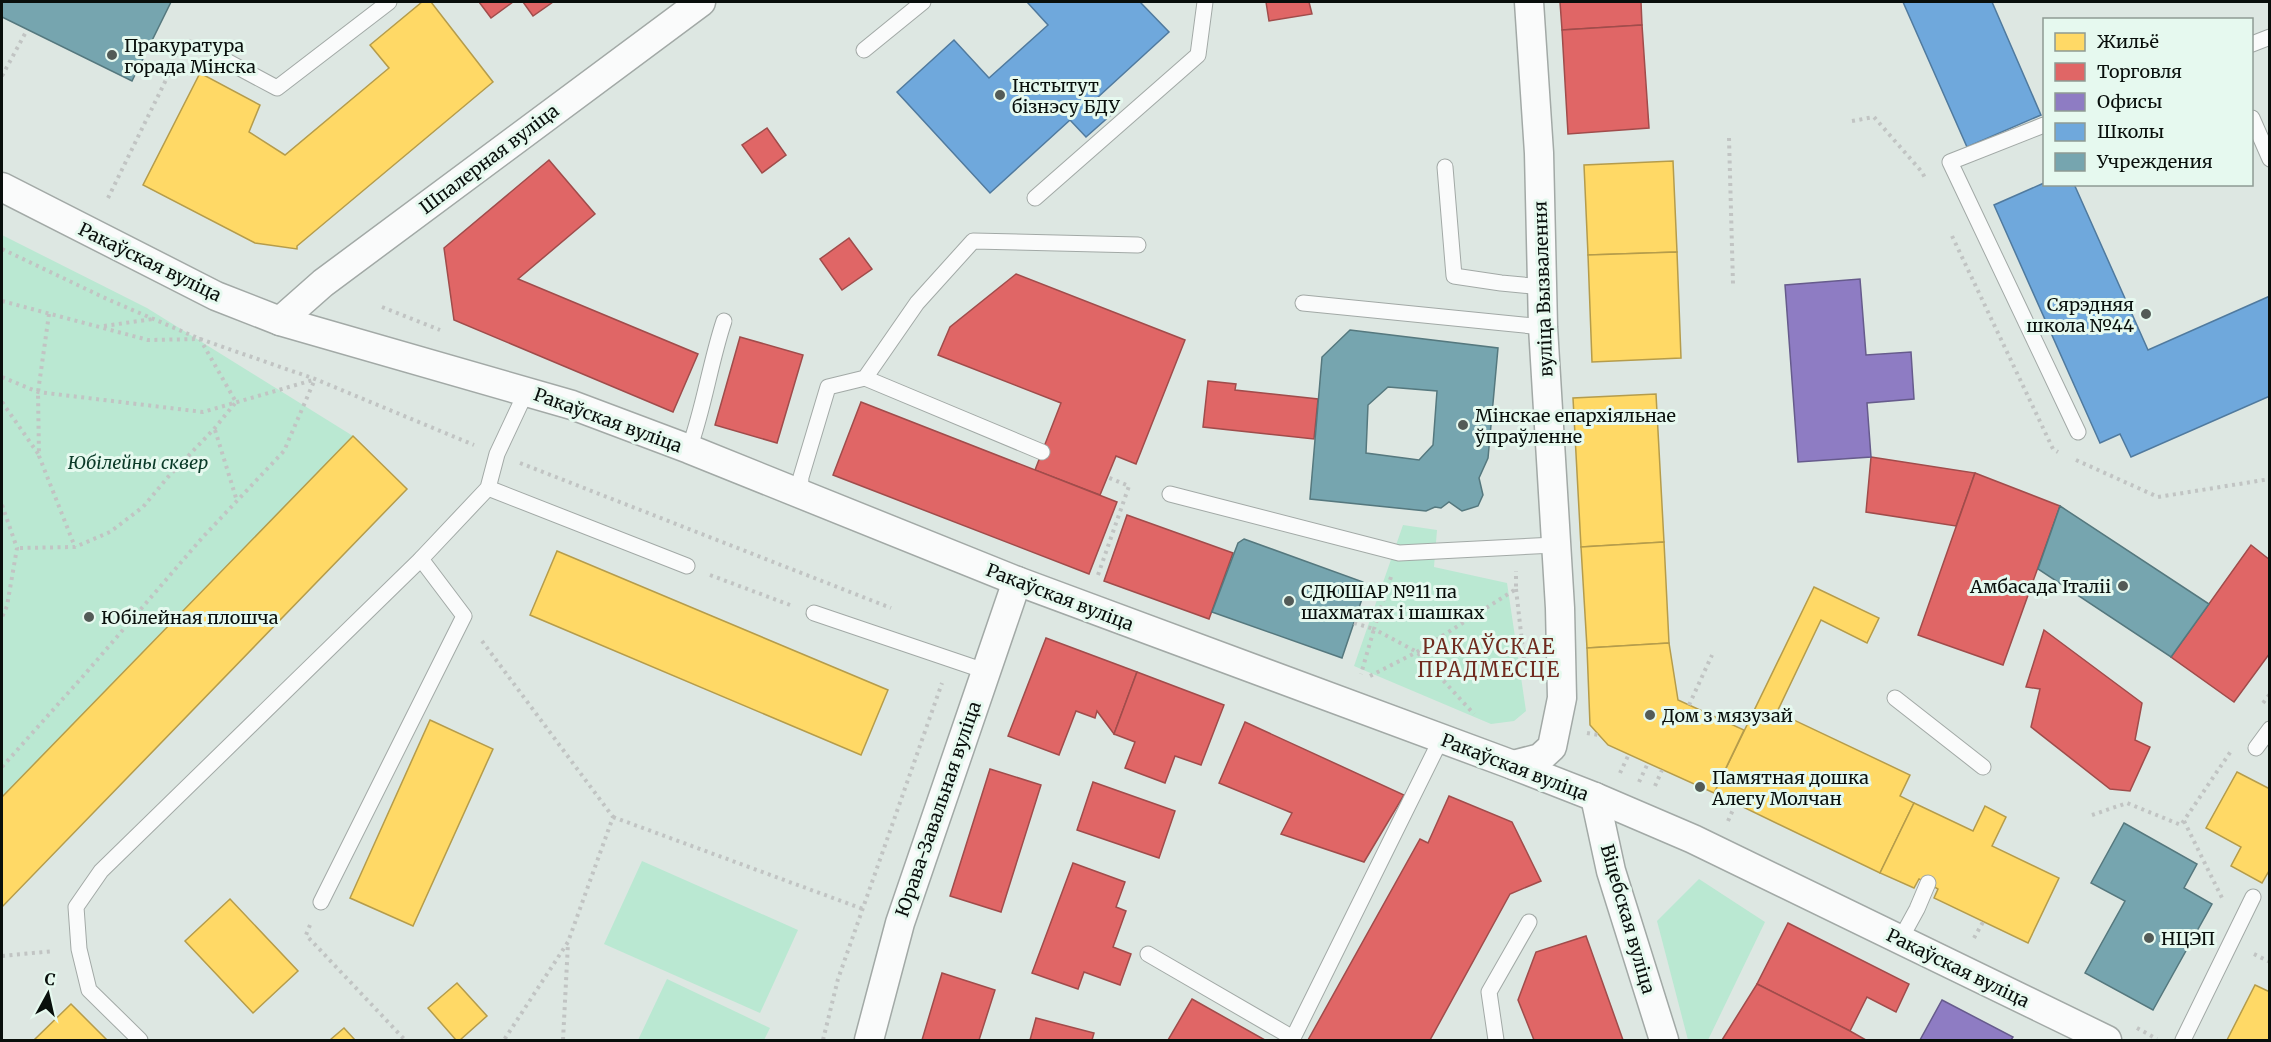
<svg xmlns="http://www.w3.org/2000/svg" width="2271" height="1042" font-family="Merriweather,serif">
<rect width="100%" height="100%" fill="#dde7e2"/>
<g fill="#bae8d2">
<path d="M 2,235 L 147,308 L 353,436 L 2,797 Z"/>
<path d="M 1403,525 L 1437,530 L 1434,567 L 1507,583 L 1526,711 L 1514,721 L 1491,724 L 1354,666 Z"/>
<path d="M 642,861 L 798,930 L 760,1013 L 604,944 Z"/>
<path d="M 1699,879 L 1765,922 L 1708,1040 L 1688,1040 L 1657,921 Z"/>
<path d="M 667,979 L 770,1028 L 764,1040 L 638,1040 Z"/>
</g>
<g fill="#ffd966" stroke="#b59c4b" stroke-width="1.5">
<path d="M 422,2 L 431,2 L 493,82 L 297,246 L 297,249 L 255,243 L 143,185 L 200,73 L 260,105 L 249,132 L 285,155 L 389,68 L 370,45 Z"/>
<path d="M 1673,161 L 1677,252 L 1588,255 L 1584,165 Z"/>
<path d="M 1677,252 L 1681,358 L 1592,362 L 1588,255 Z"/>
<path d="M 1656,394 L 1664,542 L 1581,547 L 1573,398 Z"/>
<path d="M 353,436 L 407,489 L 2,907 L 2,797 Z"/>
<path d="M 1664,542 L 1669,643 L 1587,648 L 1581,547 Z"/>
<path d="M 557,551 L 888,690 L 861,755 L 530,615 Z"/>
<path d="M 1814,587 L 1879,618 L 1867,643 L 1821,620 L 1777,712 L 1910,775 L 1900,796 L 1914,803 L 1880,873 L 1714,793 Z"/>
<path d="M 1669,643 L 1678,700 L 1744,730 L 1714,793 L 1608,745 L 1590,725 L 1587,648 Z"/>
<path d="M 430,720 L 493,749 L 413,926 L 350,898 Z"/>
<path d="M 2237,772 L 2270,789 L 2270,869 L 2262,883 L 2231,866 L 2241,847 L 2206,828 Z"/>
<path d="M 1914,803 L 1973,831 L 1985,806 L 2006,817 L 1992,846 L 2059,878 L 2028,943 L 1934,898 L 1938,889 L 1928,883 L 1919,879 L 1914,888 L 1880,873 Z"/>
<path d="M 230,899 L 298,971 L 253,1013 L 185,941 Z"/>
<path d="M 457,983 L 487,1016 L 460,1040 L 456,1040 L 428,1008 Z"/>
<path d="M 2255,985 L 2270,992 L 2270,1040 L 2227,1040 Z"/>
<path d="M 71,1004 L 107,1040 L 34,1040 Z"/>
<path d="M 344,1028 L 355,1040 L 330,1040 Z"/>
</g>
<g fill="#e06666" stroke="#a04c4b" stroke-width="1.5">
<path d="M 479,2 L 513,2 L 491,18 Z"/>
<path d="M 523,2 L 553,2 L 533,16 Z"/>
<path d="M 1266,2 L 1309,2 L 1312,14 L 1269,21 Z"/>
<path d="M 1560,2 L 1641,2 L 1642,25 L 1562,30 Z"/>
<path d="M 1642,25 L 1649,128 L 1568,134 L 1562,30 Z"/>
<path d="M 767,128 L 786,155 L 762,173 L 742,145 Z"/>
<path d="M 549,160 L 595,214 L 518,279 L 698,354 L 673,412 L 454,320 L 444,248 Z"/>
<path d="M 849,238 L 872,269 L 842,290 L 820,259 Z"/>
<path d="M 1016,274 L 1185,340 L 1136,464 L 1116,456 L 1100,495 L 1035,470 L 1061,403 L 938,355 L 950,327 Z"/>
<path d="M 740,337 L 803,355 L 777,443 L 715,425 Z"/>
<path d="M 1208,381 L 1236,384 L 1235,390 L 1318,399 L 1314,439 L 1203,427 Z"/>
<path d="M 861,402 L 1117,502 L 1089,574 L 833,475 Z"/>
<path d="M 1871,457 L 1975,473 L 1956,526 L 1866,512 Z"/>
<path d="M 1975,473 L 2060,506 L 2003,665 L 1918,635 Z"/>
<path d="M 1127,515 L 1233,553 L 1209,619 L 1104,581 Z"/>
<path d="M 2251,545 L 2270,560 L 2270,653 L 2234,702 L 2171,657 Z"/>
<path d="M 2044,630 L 2142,703 L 2135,740 L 2150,747 L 2130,791 L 2110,789 L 2031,727 L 2040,689 L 2026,687 Z"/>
<path d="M 1046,638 L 1137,672 L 1114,734 L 1097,711 L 1095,718 L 1076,711 L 1059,755 L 1008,736 Z"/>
<path d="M 1137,672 L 1224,705 L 1201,765 L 1175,756 L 1165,783 L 1125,768 L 1135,742 L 1114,734 Z"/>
<path d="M 1245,722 L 1404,795 L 1364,862 L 1281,834 L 1292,813 L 1219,783 Z"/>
<path d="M 990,769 L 1041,785 L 1001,912 L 950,896 Z"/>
<path d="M 1093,782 L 1175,811 L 1159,858 L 1077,830 Z"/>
<path d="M 1449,796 L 1512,822 L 1541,881 L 1510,894 L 1430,1040 L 1308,1040 L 1420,839 L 1428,843 Z"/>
<path d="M 1073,863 L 1125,882 L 1116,907 L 1126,911 L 1113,947 L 1131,954 L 1120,985 L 1084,972 L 1078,989 L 1032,973 Z"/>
<path d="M 1788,923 L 1909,984 L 1896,1012 L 1867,997 L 1850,1031 L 1757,984 Z"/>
<path d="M 1586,936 L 1623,1040 L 1534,1040 L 1518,1000 L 1536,952 Z"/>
<path d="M 942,973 L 995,990 L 979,1040 L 922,1040 Z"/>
<path d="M 1757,984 L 1850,1031 L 1866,1040 L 1722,1040 Z"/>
<path d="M 1192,999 L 1265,1040 L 1168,1040 Z"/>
<path d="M 1036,1018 L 1094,1033 L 1092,1040 L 1030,1040 Z"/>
</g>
<g fill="#8e7cc3" stroke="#665b8c" stroke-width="1.5">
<path d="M 1860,279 L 1866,355 L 1911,352 L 1914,399 L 1867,403 L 1871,457 L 1798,462 L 1785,285 Z"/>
<path d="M 1942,1000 L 2013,1037 L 2011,1040 L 1920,1040 Z"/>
</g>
<g fill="#6fa8dc" stroke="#507a9e" stroke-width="1.5">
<path d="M 1027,2 L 1140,2 L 1169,32 L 1097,98 L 1112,114 L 1086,137 L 1070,120 L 990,193 L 897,92 L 954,40 L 989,78 L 1048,25 Z"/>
<path d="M 1903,2 L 1992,2 L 2041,115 L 1967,147 Z"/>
<path d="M 2044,183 L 2044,184 L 2074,184 L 2148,350 L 2270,296 L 2270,396 L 2131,457 L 2120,434 L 2100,443 L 1994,205 Z"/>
</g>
<g fill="#76a5af" stroke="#55787e" stroke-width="1.5" fill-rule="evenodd">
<path d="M 2,2 L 171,2 L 132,81 L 2,17 Z"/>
<path d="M 1350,330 L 1498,348 L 1488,458 L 1479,478 L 1483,495 L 1478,506 L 1462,511 L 1449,502 L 1441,508 L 1435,507 L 1426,511 L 1310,499 L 1322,357 ZM 1388,387 L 1437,391 L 1433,445 L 1419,460 L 1366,453 L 1368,405 Z"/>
<path d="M 2060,506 L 2209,604 L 2171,657 L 2038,569 Z"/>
<path d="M 1244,539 L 1363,582 L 1365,590 L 1342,658 L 1212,612 L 1238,543 Z"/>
<path d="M 2124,823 L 2197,864 L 2184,888 L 2212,904 L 2153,1010 L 2085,973 L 2125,901 L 2091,883 Z"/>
</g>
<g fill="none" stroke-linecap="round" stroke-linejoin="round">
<g stroke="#a2a9a6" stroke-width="17">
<g id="lane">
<path d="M 2252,44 L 2270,37"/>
<path d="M 864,50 L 923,2"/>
<path d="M 219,57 L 277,88 L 389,2"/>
<path d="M 2252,118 L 2270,159"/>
<path d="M 2044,125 L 1950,162 L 2078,432"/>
<path d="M 1445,167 L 1454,276 L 1501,283 L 1543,287"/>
<path d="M 1035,198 L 1198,55 L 1205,2"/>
<path d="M 1303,303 L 1543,327"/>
<path d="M 865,378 L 1042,452"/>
<path d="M 689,449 C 704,408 710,363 724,321"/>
<path d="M 488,488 L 687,566"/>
<path d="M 800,494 L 801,477 L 828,387 L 865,378 L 917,303 L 973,241 L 1138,245"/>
<path d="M 1170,494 L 1399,553 L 1555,545"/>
<path d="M 814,613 L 985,671"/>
<path d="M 1895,698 L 1983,767"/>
<path d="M 2256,748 L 2270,729"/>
<path d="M 321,902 L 464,616 L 421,559"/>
<path d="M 1900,940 L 1917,909 L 1928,883"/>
<path d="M 1148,954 L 1293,1038 L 1441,739"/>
<path d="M 140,1040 L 89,990 L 79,949 L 76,907 L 101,871 L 421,559 L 488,488 L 497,454 L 527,390"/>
<path d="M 1496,1040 L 1489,992 L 1529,922"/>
<path d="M 2183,1040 L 2253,897"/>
</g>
</g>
<g stroke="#a2a9a6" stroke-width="31">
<g id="street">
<path d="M 2,187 L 216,296 L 280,321 L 572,405 L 689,449 L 1017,581 L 1513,765 L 1595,797 L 1693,839 L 2107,1040"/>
<path d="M 280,321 L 323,283 L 701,2"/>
<path d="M 1513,765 L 1540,758 L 1552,747 L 1562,698 L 1560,608 L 1543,327 L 1539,153 L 1529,2"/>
<path d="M 1595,797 L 1611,871 L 1664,1040"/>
<path d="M 869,1040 L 900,923 L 1017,581"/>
</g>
</g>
<g stroke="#c1c4c3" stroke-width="4" stroke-dasharray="3 4.5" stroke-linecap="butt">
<path d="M 2,76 L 27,30"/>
<path d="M 1852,121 L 1874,117 L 1922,172 L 1925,178"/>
<path d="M 1729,138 L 1733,284"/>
<path d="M 108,198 L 186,39 L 198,46"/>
<path d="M 1952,236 L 2053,449 L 2058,452"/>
<path d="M 2,249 L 107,299 L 200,339 L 315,379 L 474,445"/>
<path d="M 2,301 L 148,340 L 200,339 L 236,402 L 214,429 L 168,477 L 143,507 L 110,532 L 75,547 L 17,548"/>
<path d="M 382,307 L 440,330"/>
<path d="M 49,314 L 38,392 L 39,456 L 75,547"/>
<path d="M 104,326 L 153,319"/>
<path d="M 2,377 L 38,392 L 203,412 L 313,380"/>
<path d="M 2,402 L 39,455"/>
<path d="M 215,430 L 237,501"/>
<path d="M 2076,460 L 2158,497 L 2270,479"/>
<path d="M 520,463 L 891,608"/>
<path d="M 2,505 L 17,548 L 7,606 L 2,617"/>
<path d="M 710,575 L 790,605"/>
<path d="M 1098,575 L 1129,486 L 1107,477"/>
<path d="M 1391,577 L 1374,629 L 1417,652 L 1474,714"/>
<path d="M 1516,589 L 1526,677"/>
<path d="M 1354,623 L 1374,629 L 1361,674"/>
<path d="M 482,641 L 613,817 L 568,942 L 504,1040"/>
<path d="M 1370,676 L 1417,652 L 1516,589 L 1516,571"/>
<path d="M 2263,703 L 2270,694"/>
<path d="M 1689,705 L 1712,655"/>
<path d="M 1587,733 L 1598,735"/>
<path d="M 2,767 L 85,674 L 202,538 L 284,451 L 315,379"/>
<path d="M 1620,773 L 1629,754"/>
<path d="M 1639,782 L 1648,763"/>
<path d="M 1655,786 L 1662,770"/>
<path d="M 2092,815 L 2127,803 L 2181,825 L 2231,751"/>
<path d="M 613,817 L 863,909"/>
<path d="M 1728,821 L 1736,803"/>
<path d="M 2184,821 L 2222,898"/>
<path d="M 310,925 L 306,935 L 405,1040"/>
<path d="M 1974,938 L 1983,922"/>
<path d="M 2254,954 L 2270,962"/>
<path d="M 2,956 L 54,951"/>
<path d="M 2137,1028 L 2157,1039"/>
<path d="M 563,1040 L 568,943"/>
<path d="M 823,1040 L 838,979 L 942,683"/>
</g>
<use href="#lane" stroke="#fafbfb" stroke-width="15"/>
<use href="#street" stroke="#fafbfb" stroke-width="28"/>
</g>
<g fill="#535b57" stroke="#e6f9ef" stroke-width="2">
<circle cx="112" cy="55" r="6"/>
<circle cx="1000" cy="95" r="6"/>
<circle cx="2146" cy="314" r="6"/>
<circle cx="1463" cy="425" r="6"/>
<circle cx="2123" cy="586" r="6"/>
<circle cx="1289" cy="601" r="6"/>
<circle cx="89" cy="617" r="6"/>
<circle cx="1650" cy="715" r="6"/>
<circle cx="1700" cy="787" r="6"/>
<circle cx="2149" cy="938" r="6"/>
</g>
<g text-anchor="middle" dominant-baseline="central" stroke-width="6" stroke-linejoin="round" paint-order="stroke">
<g font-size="18" fill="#090f0c" stroke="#e6f9ef" text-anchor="start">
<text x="124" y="45">Пракуратура<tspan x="124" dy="21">горада Мінска</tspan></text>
<text x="1012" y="85">Інстытут<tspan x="1012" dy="21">бізнэсу БДУ</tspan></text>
<text x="2134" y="304" text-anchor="end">Сярэдняя<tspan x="2134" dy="21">школа №44</tspan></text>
<text x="1475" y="415">Мінскае епархіяльнае<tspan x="1475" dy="21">ўпраўленне</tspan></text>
<text x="2111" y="586" text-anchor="end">Амбасада Італіі</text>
<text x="1301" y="591">СДЮШАР №11 па<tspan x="1301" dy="21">шахматах і шашках</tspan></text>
<text x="101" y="617">Юбілейная плошча</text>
<text x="1662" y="715">Дом з мязузай</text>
<text x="1712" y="777">Памятная дошка<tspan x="1712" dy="21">Алегу Молчан</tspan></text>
<text x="2161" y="938">НЦЭП</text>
</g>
<g font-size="18" fill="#090f0c" stroke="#e6f9ef">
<text transform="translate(489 159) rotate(-37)">Шпалерная вуліца</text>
<text transform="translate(150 262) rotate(26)">Ракаўская вуліца</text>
<text transform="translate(1543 289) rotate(-92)">вуліца Вызвалення</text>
<text transform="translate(608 420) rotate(20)">Ракаўская вуліца</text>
<text transform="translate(1060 597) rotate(21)">Ракаўская вуліца</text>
<text transform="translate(1515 767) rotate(21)">Ракаўская вуліца</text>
<text transform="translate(938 809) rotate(-71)">Юрава-Завальная вуліца</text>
<text transform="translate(1628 919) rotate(74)">Віцебская вуліца</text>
<text transform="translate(1958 968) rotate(26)">Ракаўская вуліца</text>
</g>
<g font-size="18" font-style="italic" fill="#0a3a28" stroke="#e6f9ef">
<text x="138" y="462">Юбілейны сквер</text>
</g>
<g font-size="20" letter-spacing="1.5" fill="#6f2a1e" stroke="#e6f9ef">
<text x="1489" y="646">РАКАЎСКАЕ<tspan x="1489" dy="23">ПРАДМЕСЦЕ</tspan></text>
</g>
</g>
<rect width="2271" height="1042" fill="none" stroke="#090f0c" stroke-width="6"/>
<rect x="2043" y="18" width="210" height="168" fill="#e6f9ef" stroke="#8e9b94" stroke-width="1.5"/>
<rect x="2055" y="33" width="30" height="18" fill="#ffd966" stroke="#8e9b94" stroke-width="1.5"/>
<text x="2097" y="48" font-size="18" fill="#090f0c">Жильё</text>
<rect x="2055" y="63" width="30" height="18" fill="#e06666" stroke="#8e9b94" stroke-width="1.5"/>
<text x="2097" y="78" font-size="18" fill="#090f0c">Торговля</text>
<rect x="2055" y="93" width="30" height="18" fill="#8e7cc3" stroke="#8e9b94" stroke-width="1.5"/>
<text x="2097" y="108" font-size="18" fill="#090f0c">Офисы</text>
<rect x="2055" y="123" width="30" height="18" fill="#6fa8dc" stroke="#8e9b94" stroke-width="1.5"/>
<text x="2097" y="138" font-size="18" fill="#090f0c">Школы</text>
<rect x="2055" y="153" width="30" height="18" fill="#76a5af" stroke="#8e9b94" stroke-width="1.5"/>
<text x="2097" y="168" font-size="18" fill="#090f0c">Учреждения</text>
<g transform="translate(48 994) rotate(8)" stroke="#e6f9ef" stroke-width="4.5" paint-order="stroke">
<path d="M0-4.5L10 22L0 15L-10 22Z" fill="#090f0c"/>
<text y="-9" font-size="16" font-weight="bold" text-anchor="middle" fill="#090f0c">С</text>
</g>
</svg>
